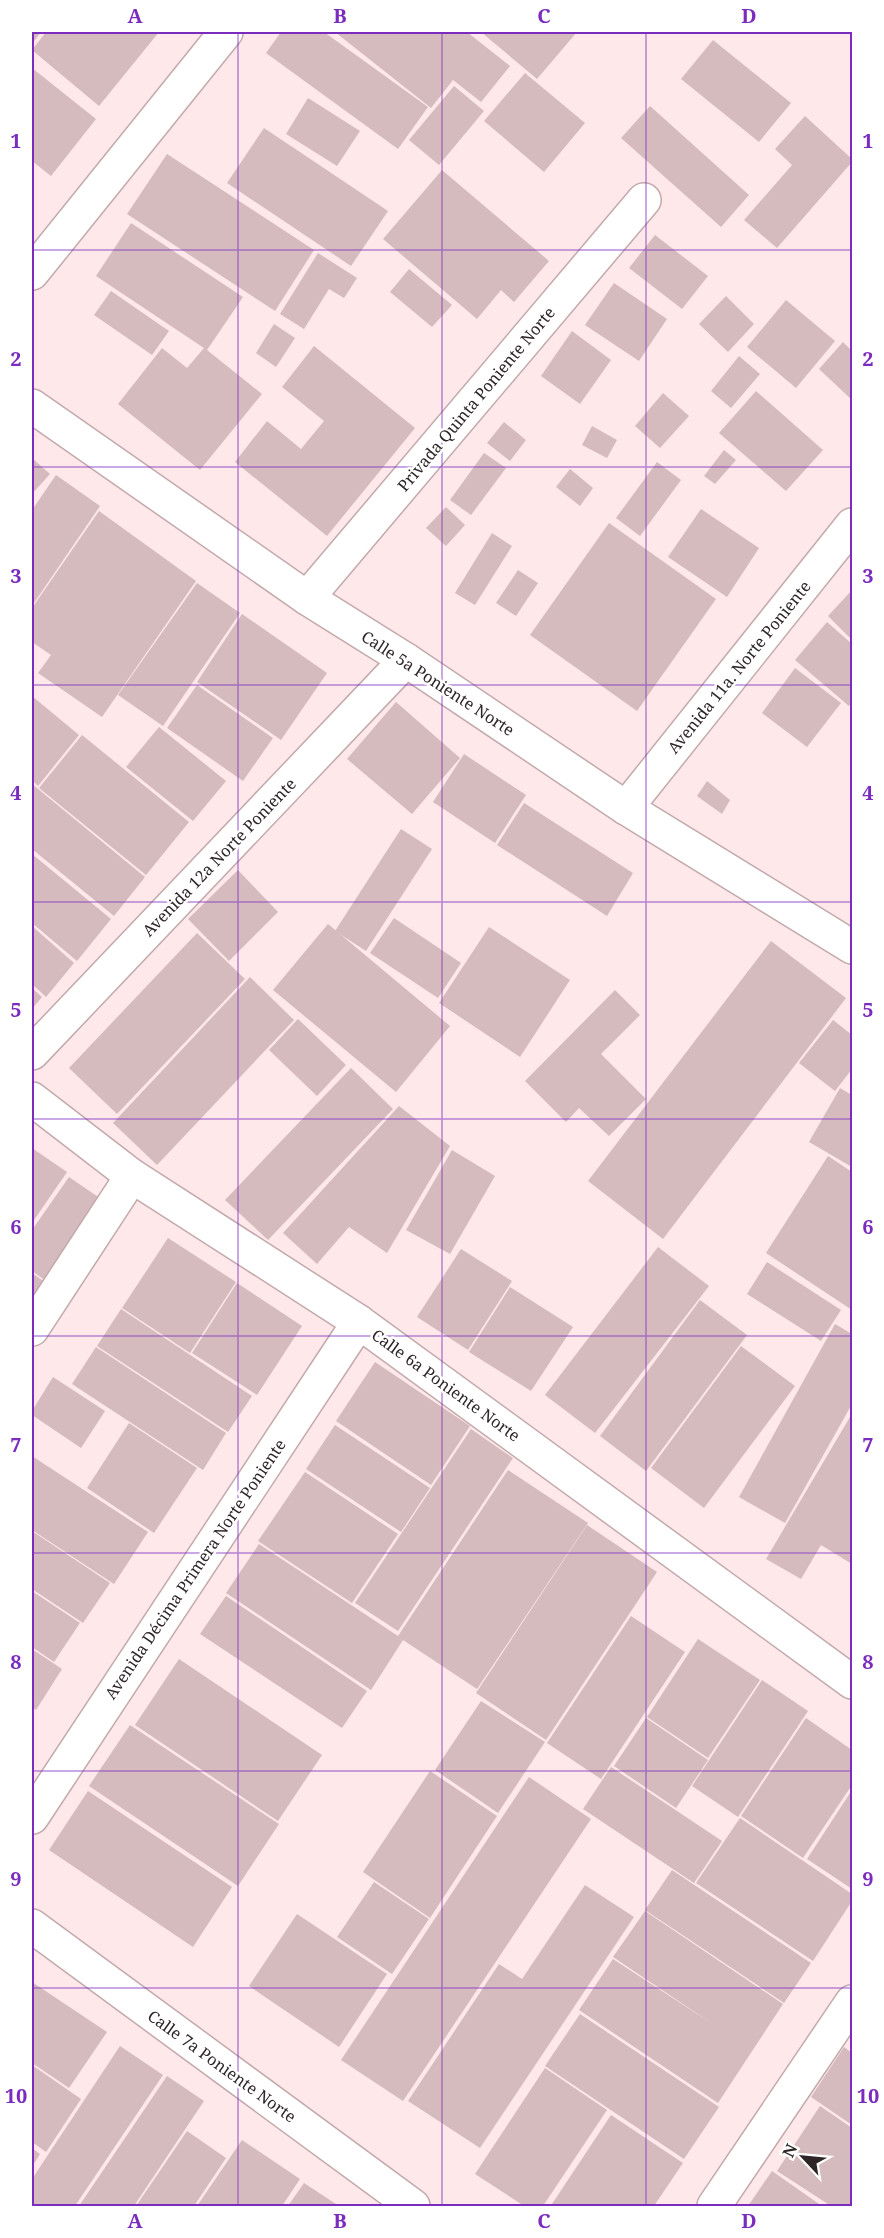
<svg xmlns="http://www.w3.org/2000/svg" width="884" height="2238" font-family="'Noto Serif',serif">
<rect width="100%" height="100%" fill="#fee8ea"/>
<g fill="#d5bbbe">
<path d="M 32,32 L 41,32 L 32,44 Z"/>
<path d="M 46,32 L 159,32 L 99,106 L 32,50 Z"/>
<path d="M 281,32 L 324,32 L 428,107 L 398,149 L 266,53 Z"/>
<path d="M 335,32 L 467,32 L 510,66 L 481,102 L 453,80 L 431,108 Z"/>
<path d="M 481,32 L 577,32 L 537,79 Z"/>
<path d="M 713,40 L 791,103 L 759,142 L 681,79 Z"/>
<path d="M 32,68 L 96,119 L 51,176 L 32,161 Z"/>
<path d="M 525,73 L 585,123 L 544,172 L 484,121 Z"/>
<path d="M 454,86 L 484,111 L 439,165 L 409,140 Z"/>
<path d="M 308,98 L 360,131 L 337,166 L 286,134 Z"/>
<path d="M 650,106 L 749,195 L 721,227 L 621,138 Z"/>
<path d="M 805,116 L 852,159 L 852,162 L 777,248 L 744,220 L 792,165 L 775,149 Z"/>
<path d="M 264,128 L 388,211 L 351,266 L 227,183 Z"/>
<path d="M 167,154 L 314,250 L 275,311 L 127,214 Z"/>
<path d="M 442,170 L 549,261 L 514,302 L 501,290 L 477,319 L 383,239 Z"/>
<path d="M 131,223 L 243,297 L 207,350 L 262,394 L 200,470 L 118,404 L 162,348 L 187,368 L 204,348 L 96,276 Z"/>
<path d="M 655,235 L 708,276 L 682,309 L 629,268 Z"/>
<path d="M 318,253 L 357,278 L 344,298 L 329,289 L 304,329 L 280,314 Z"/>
<path d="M 409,269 L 452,305 L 432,327 L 390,292 Z"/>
<path d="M 614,283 L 667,319 L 639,361 L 585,325 Z"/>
<path d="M 111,291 L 169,331 L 152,355 L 94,315 Z"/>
<path d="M 726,296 L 754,324 L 728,352 L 699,324 Z"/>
<path d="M 786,300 L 835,341 L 796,388 L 747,347 Z"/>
<path d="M 274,324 L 295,338 L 276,367 L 256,353 Z"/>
<path d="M 572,331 L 611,360 L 580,404 L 541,376 Z"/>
<path d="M 843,342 L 852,351 L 852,400 L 819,369 Z"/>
<path d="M 314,346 L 415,428 L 327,536 L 235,462 L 267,421 L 301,449 L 324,421 L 282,387 Z"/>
<path d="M 739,356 L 760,374 L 731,408 L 711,391 Z"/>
<path d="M 756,391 L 823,450 L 786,491 L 719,433 Z"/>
<path d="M 663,393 L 689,416 L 660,448 L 635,426 Z"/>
<path d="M 504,422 L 526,440 L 510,461 L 487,443 Z"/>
<path d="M 592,426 L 617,440 L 607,458 L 582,445 Z"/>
<path d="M 724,450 L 736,460 L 715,484 L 704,476 Z"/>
<path d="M 484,453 L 506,468 L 471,515 L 450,500 Z"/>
<path d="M 32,458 L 50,474 L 32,494 Z"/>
<path d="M 657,462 L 681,480 L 640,536 L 616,518 Z"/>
<path d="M 570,469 L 593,488 L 580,506 L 556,487 Z"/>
<path d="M 56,475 L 100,506 L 32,606 L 32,510 Z"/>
<path d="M 446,507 L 465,525 L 446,546 L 426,528 Z"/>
<path d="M 701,509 L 759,548 L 727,597 L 668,557 Z"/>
<path d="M 99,511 L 196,581 L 102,717 L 38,673 L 51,655 L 32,642 L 32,608 Z"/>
<path d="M 609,523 L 716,599 L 637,711 L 530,635 Z"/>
<path d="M 492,533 L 512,546 L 475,605 L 455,593 Z"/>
<path d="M 518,570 L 538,583 L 516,616 L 496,603 Z"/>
<path d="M 197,583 L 240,613 L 163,726 L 118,695 Z"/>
<path d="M 852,590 L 852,640 L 828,616 Z"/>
<path d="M 242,614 L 327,673 L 281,740 L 197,682 Z"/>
<path d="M 827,622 L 852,644 L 852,702 L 849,706 L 795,660 Z"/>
<path d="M 795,668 L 841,703 L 807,747 L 762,713 Z"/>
<path d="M 197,685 L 273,738 L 243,781 L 167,728 Z"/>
<path d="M 32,696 L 79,735 L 38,786 L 32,780 Z"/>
<path d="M 396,702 L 460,758 L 412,814 L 347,759 Z"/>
<path d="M 159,727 L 226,781 L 193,821 L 126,767 Z"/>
<path d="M 82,735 L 189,822 L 146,875 L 39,788 Z"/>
<path d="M 464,754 L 526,795 L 495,843 L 433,802 Z"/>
<path d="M 707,781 L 730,800 L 722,814 L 697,796 Z"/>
<path d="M 32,784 L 145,877 L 114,916 L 32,849 Z"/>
<path d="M 524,803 L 633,873 L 607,916 L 497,845 Z"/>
<path d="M 401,829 L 432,849 L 366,951 L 335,931 Z"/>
<path d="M 32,854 L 111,919 L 77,961 L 32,923 Z"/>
<path d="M 238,870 L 278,912 L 229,961 L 188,919 Z"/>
<path d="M 394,918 L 461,963 L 438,998 L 370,953 Z"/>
<path d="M 328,924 L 450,1026 L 396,1092 L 273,990 Z"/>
<path d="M 32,926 L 74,963 L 46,997 L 32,984 Z"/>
<path d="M 489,927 L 570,980 L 520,1057 L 439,1003 Z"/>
<path d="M 197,933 L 245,979 L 117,1114 L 69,1068 Z"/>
<path d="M 771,941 L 846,998 L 663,1239 L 588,1181 Z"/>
<path d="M 250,977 L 294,1020 L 157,1165 L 113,1123 Z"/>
<path d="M 32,988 L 42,997 L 32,1009 Z"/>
<path d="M 615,990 L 640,1015 L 601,1054 L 646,1099 L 609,1136 L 579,1108 L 566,1122 L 525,1081 Z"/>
<path d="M 298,1019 L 346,1065 L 317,1096 L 269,1050 Z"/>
<path d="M 833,1020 L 852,1035 L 852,1069 L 835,1091 L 799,1063 Z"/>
<path d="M 351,1068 L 393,1109 L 268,1240 L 225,1200 Z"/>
<path d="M 840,1088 L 852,1095 L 852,1167 L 809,1142 Z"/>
<path d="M 399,1106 L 450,1146 L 387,1253 L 349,1227 L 317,1264 L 283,1233 Z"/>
<path d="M 32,1148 L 67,1172 L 32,1223 Z"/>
<path d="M 452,1150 L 495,1176 L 450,1254 L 406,1230 Z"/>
<path d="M 828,1156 L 852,1172 L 852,1310 L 766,1253 Z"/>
<path d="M 69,1177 L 110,1205 L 53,1286 L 32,1271 L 32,1230 Z"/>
<path d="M 168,1238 L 236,1282 L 190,1353 L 122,1308 Z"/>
<path d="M 658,1247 L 709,1286 L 595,1433 L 545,1395 Z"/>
<path d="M 461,1249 L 512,1281 L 468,1350 L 417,1317 Z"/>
<path d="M 767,1262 L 841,1310 L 821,1341 L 747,1294 Z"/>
<path d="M 32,1273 L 52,1287 L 32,1316 Z"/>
<path d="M 237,1283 L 302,1326 L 257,1395 L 192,1353 Z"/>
<path d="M 510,1287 L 573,1327 L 531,1391 L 469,1352 Z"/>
<path d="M 700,1300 L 747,1335 L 646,1471 L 600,1436 Z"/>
<path d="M 121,1309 L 252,1396 L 228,1432 L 97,1346 Z"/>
<path d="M 835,1324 L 852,1334 L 852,1404 L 785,1523 L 739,1497 Z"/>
<path d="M 741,1346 L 795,1386 L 704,1508 L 651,1468 Z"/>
<path d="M 96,1347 L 226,1433 L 203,1470 L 72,1384 Z"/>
<path d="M 375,1362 L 470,1426 L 431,1485 L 336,1421 Z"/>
<path d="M 53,1377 L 105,1411 L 81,1448 L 32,1415 L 32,1411 Z"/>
<path d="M 850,1417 L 852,1419 L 852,1564 L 821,1545 L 801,1579 L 766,1559 Z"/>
<path d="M 129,1423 L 197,1468 L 154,1533 L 87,1488 Z"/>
<path d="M 335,1425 L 430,1488 L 401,1532 L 306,1469 Z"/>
<path d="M 471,1429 L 513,1458 L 398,1631 L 355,1603 Z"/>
<path d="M 32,1456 L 148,1532 L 114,1584 L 32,1530 Z"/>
<path d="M 508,1470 L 588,1523 L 477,1689 L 403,1640 L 371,1690 L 226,1593 L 259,1544 L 398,1636 Z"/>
<path d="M 305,1472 L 398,1534 L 352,1603 L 258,1541 Z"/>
<path d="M 587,1525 L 657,1572 L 546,1740 L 476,1693 Z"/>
<path d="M 32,1531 L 110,1583 L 83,1623 L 32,1589 Z"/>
<path d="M 32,1591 L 80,1623 L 54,1662 L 32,1647 Z"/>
<path d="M 226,1596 L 367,1691 L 342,1728 L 200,1634 Z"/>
<path d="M 631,1616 L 685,1652 L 601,1779 L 547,1743 Z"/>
<path d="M 698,1639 L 760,1680 L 708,1758 L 647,1717 Z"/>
<path d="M 32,1649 L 62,1669 L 36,1710 L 32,1707 Z"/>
<path d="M 179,1659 L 322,1755 L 278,1821 L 135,1725 Z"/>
<path d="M 762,1680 L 808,1711 L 738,1817 L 692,1786 Z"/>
<path d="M 481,1701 L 545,1742 L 498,1813 L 435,1770 Z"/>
<path d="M 646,1718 L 708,1760 L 676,1808 L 614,1766 Z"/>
<path d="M 806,1718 L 852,1750 L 852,1785 L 803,1858 L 741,1816 Z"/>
<path d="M 130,1725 L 279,1824 L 238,1886 L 89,1786 Z"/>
<path d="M 611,1767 L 722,1841 L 694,1883 L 583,1809 Z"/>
<path d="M 430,1771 L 497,1816 L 430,1918 L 363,1872 Z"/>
<path d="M 529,1777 L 591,1819 L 403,2101 L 341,2060 Z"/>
<path d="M 852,1790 L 852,1889 L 807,1859 Z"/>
<path d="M 88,1791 L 232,1887 L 193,1947 L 49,1850 Z"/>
<path d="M 740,1818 L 852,1894 L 852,1901 L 813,1961 L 696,1883 Z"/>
<path d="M 672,1870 L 811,1963 L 784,2003 L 645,1910 Z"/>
<path d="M 374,1882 L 429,1919 L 392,1974 L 337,1937 Z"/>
<path d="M 585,1885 L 634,1917 L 480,2148 L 408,2101 L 499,1964 L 522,1979 Z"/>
<path d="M 645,1911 L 783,2004 L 718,2103 L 579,2010 L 613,1959 L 714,2025 L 613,1957 Z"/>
<path d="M 297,1914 L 387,1974 L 339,2047 L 249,1986 Z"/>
<path d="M 32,1982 L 107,2032 L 69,2088 L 32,2063 Z"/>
<path d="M 580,2014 L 719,2107 L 684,2159 L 545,2066 Z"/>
<path d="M 120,2046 L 163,2075 L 75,2206 L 32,2206 L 32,2179 Z"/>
<path d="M 844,2047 L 852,2053 L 852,2125 L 811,2097 Z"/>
<path d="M 32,2065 L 81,2099 L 46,2152 L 32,2142 Z"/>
<path d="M 545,2068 L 607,2110 L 543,2206 L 524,2206 L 475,2174 Z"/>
<path d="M 167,2076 L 204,2101 L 134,2206 L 79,2206 Z"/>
<path d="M 820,2106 L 852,2128 L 852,2206 L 831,2206 L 777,2171 Z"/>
<path d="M 611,2115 L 683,2163 L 654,2206 L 556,2206 L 552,2204 Z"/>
<path d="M 187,2131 L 226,2158 L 194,2206 L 136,2206 Z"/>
<path d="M 242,2140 L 300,2179 L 282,2206 L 197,2206 Z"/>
<path d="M 32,2148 L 40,2154 L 32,2167 Z"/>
<path d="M 772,2171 L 822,2206 L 748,2206 Z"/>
<path d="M 304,2183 L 339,2206 L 288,2206 Z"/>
</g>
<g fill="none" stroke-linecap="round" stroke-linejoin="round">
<g stroke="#c3a9ac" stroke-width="36">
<g id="street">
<path d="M 32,273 L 226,32"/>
<path d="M 32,406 L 307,598 L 406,660 L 626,808 L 852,947"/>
<path d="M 307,598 L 644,200"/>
<path d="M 626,808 L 852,525"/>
<path d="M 32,1099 L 132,1176 L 359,1322 L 852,1682"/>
<path d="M 32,1329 L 132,1176"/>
<path d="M 32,1817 L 359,1322"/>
<path d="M 32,1926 L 413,2206"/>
<path d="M 714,2206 L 852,2002"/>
</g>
</g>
<g stroke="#c3a9ac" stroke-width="36">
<path id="secondary" d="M 32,1053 L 406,660"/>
</g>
<use href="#street" stroke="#fff" stroke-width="33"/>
<use href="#secondary" stroke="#fff" stroke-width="33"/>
</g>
<path fill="none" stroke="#7b2cbf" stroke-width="1.5" stroke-opacity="0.55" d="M 238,32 L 238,2206M 442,32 L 442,2206M 646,32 L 646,2206M 32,250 L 852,250M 32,467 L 852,467M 32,685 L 852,685M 32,902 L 852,902M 32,1119 L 852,1119M 32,1336 L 852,1336M 32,1553 L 852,1553M 32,1771 L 852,1771M 32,1988 L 852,1988"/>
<g text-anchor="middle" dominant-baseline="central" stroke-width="5" stroke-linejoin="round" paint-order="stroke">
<g font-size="16" fill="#2e2526" stroke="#fff">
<text transform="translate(476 399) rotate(-50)">Privada Quinta Poniente Norte</text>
<text transform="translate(739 667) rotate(-51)">Avenida 11a. Norte Poniente</text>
<text transform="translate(438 683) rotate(33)">Calle 5a Poniente Norte</text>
<text transform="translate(219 857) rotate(-46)">Avenida 12a Norte Poniente</text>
<text transform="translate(446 1385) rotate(36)">Calle 6a Poniente Norte</text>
<text transform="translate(195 1569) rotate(-56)">Avenida Décima Primera Norte Poniente</text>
<text transform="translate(222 2066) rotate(36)">Calle 7a Poniente Norte</text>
</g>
</g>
<rect width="884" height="2238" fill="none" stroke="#ffffff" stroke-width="66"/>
<g transform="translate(803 2157) rotate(296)" stroke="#ffffff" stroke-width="4.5" paint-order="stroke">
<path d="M0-4.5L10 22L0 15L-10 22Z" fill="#2e2526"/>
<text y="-9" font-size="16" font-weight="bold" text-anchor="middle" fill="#2e2526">N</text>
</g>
<rect x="33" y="33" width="818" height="2172" fill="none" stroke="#7b2cbf" stroke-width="2"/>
<g font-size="20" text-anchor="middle" font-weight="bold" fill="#7b2cbf">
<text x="135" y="23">A</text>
<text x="340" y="23">B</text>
<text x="544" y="23">C</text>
<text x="749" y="23">D</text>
<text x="16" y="148">1</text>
<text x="868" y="148">1</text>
<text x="16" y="366">2</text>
<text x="868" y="366">2</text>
<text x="16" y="583">3</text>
<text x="868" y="583">3</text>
<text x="16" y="800">4</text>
<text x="868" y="800">4</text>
<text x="16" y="1017">5</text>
<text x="868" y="1017">5</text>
<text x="16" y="1234">6</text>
<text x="868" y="1234">6</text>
<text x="16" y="1452">7</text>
<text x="868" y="1452">7</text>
<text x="16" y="1669">8</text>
<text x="868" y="1669">8</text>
<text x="16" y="1886">9</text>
<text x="868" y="1886">9</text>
<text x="16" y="2103">10</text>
<text x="868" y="2103">10</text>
<text x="135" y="2228">A</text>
<text x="340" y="2228">B</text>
<text x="544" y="2228">C</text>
<text x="749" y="2228">D</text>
</g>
</svg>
